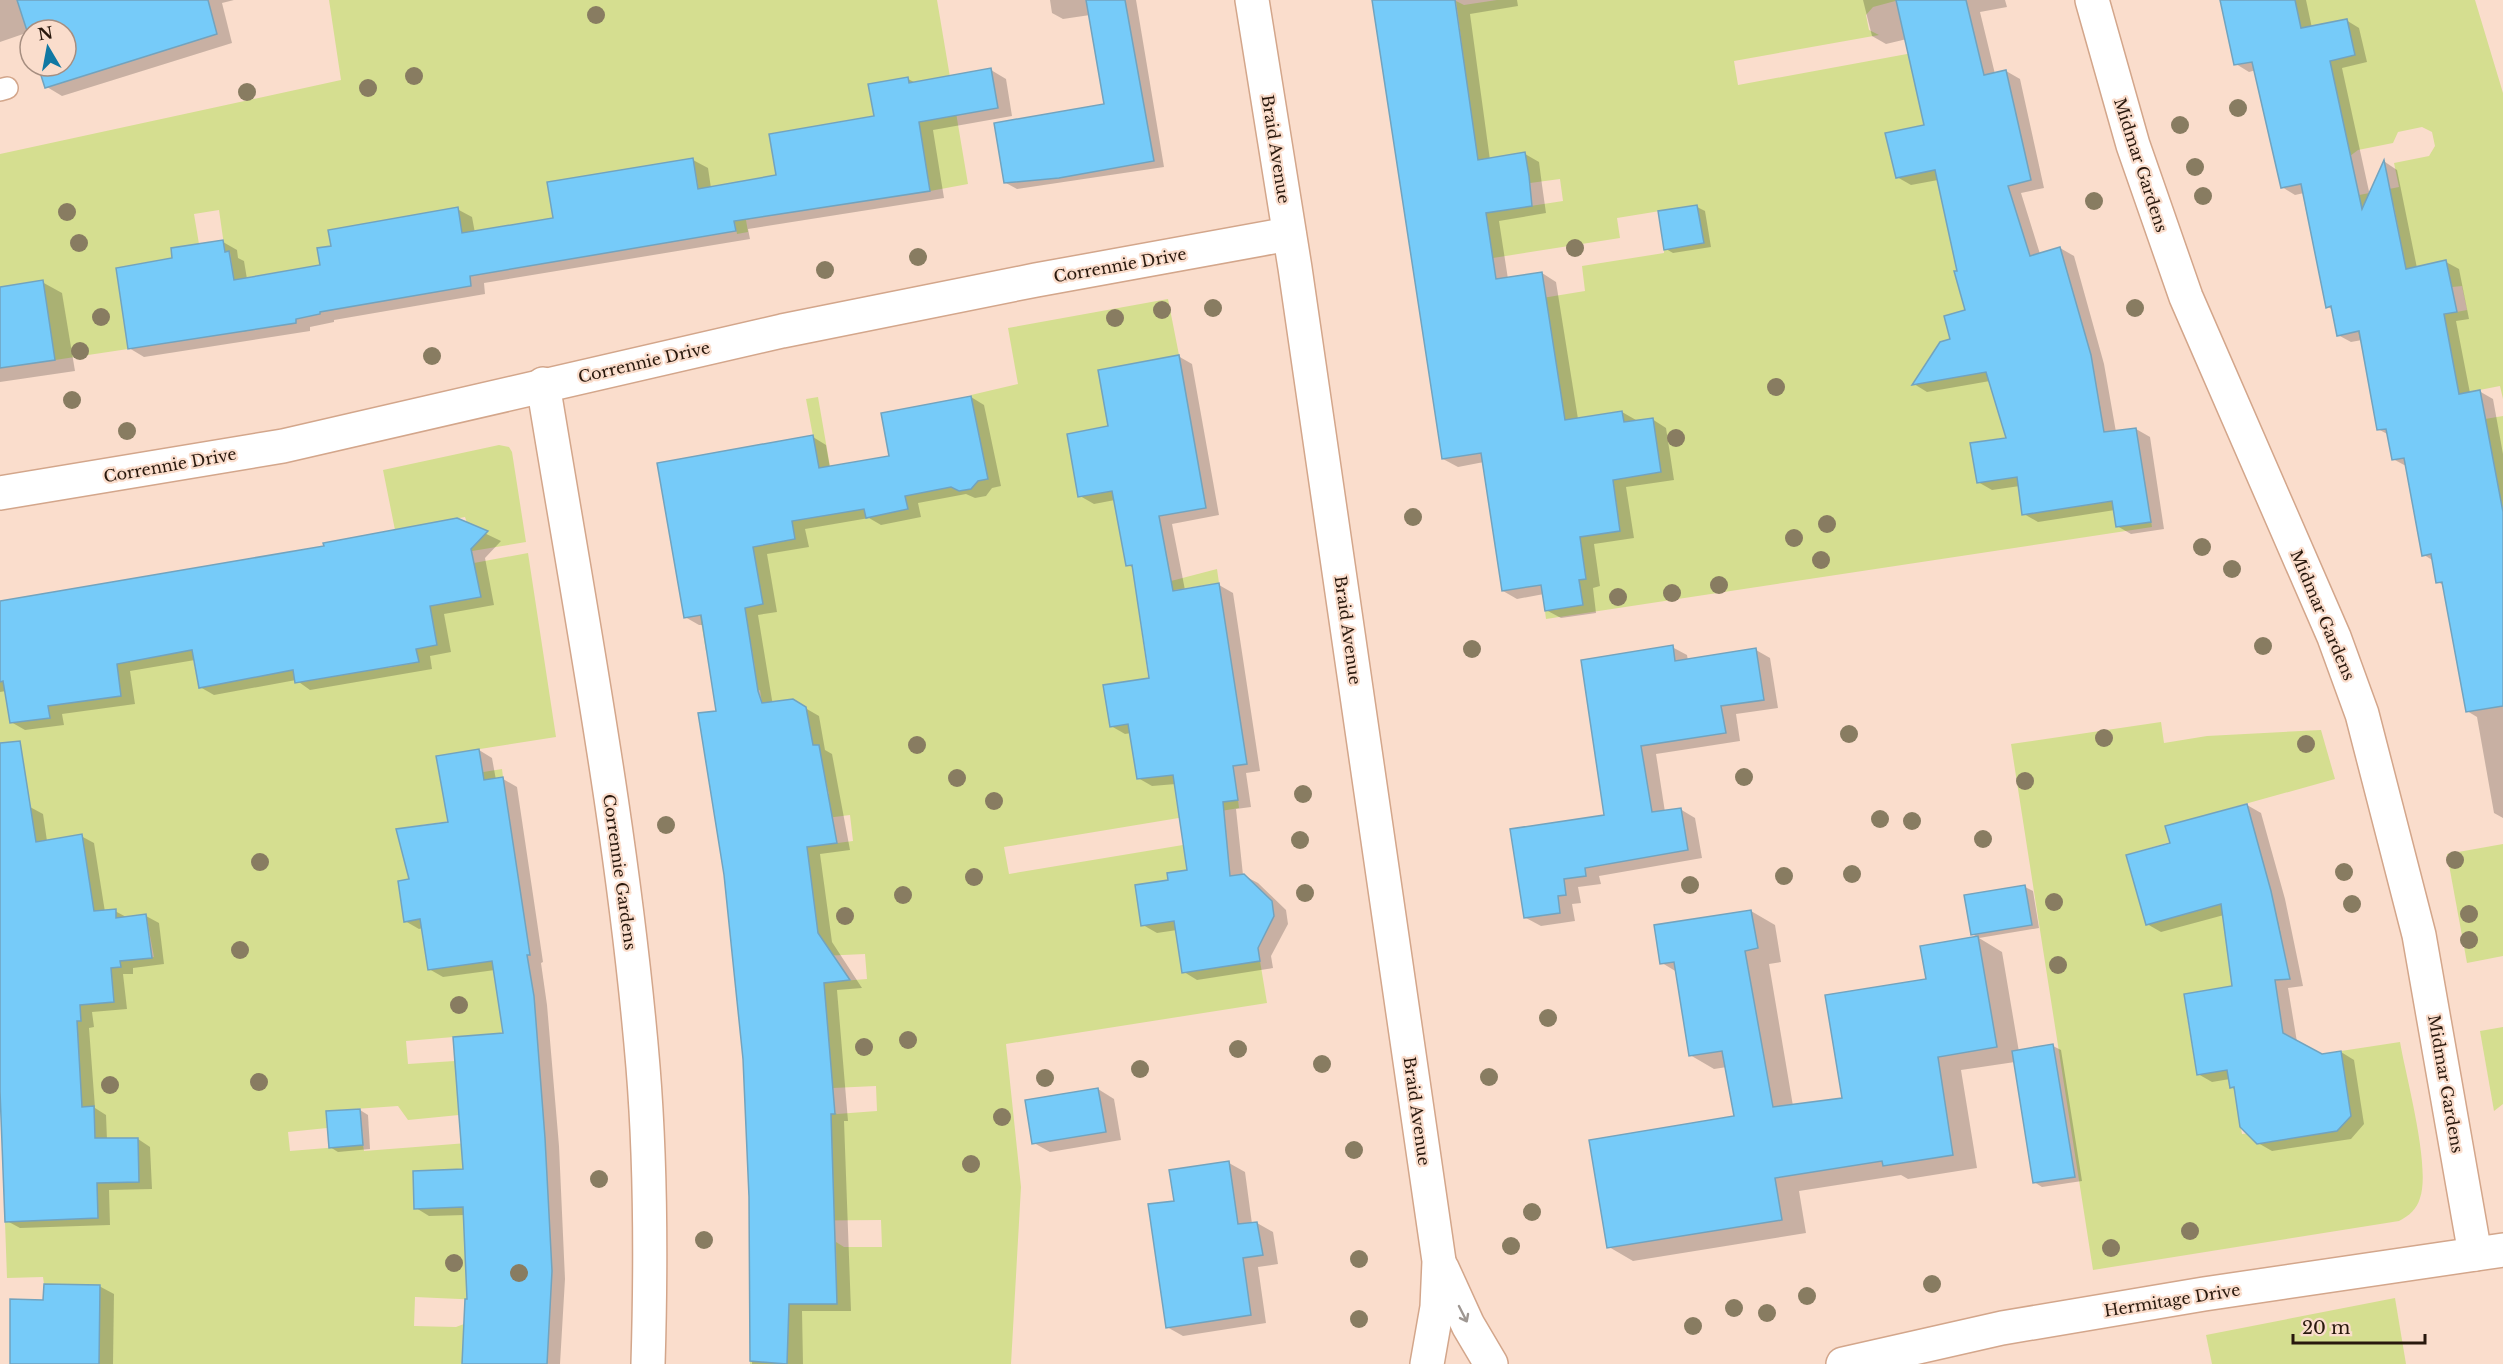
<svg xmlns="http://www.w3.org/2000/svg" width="2503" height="1364" font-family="'Libre Baskerville',serif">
<rect width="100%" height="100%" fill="#faddcc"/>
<g fill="#d5de90" fill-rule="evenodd">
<path d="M 329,0 L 937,0 L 968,184 L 930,191 L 917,110 L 869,84 L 874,116 L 769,134 L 776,175 L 758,217 L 746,220 L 748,232 L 737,234 L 730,195 L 699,192 L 693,158 L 560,260 L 463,237 L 458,208 L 328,230 L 331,246 L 318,248 L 326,300 L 290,283 L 287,271 L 244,278 L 252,330 L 242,332 L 230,252 L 225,252 L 219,210 L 194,214 L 199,244 L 173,260 L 116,268 L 128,349 L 55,360 L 43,281 L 0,287 L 0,154 L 341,80 Z"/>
<path d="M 1497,0 L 1899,0 L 1873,7 L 1866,15 L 1869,30 L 1879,35 L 1734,61 L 1738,85 L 1945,47 L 1926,129 L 1886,134 L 1896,178 L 1928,171 L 1934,166 L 1948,228 L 1986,220 L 1971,267 L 1954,272 L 1961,296 L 1978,292 L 1952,345 L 1936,348 L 1928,360 L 1928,371 L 1987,354 L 2000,416 L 2099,401 L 2101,411 L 2074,415 L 2022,435 L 1971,443 L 1977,483 L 2017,477 L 2023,515 L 2147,496 L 2152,527 L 1546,619 L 1545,611 L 1583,605 L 1579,580 L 1586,578 L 1580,537 L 1620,530 L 1614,487 L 1566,487 L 1661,472 L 1653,418 L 1624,422 L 1622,411 L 1584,417 L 1548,432 L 1560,388 L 1553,344 L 1514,350 L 1499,305 L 1585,291 L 1582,266 L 1664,253 L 1664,250 L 1704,243 L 1697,205 L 1617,218 L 1620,238 L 1493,258 L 1484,200 L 1518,208 L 1563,201 L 1560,179 L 1530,183 L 1479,165 L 1421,66 L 1464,60 L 1456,1 L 1464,5 Z"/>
<path d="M 2295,0 L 2475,0 L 2503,93 L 2503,399 L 2500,386 L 2459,394 L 2447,331 L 2362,348 L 2358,331 L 2467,310 L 2462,286 L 2452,287 L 2446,260 L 2406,269 L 2394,206 L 2309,224 L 2305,206 L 2399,187 L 2394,163 L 2429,156 L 2435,146 L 2432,132 L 2422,127 L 2398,132 L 2393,143 L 2358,150 L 2350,156 L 2337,96 L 2263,111 L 2257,84 L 2351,39 L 2346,19 L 2301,30 Z"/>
<path d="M 1168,299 L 1179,355 L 1098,370 L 1109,431 L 1102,427 L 1067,434 L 1078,497 L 1120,490 L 1126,565 L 1167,558 L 1171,581 L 1217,569 L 1219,583 L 1142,595 L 1140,620 L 1149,683 L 1142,679 L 1104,685 L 1110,726 L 1148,721 L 1159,748 L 1133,752 L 1137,779 L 1233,766 L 1176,793 L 1178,809 L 1238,800 L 1239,808 L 1004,847 L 1009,874 L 1225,838 L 1229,864 L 1167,874 L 1182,973 L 1260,961 L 1267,1003 L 1006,1044 L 1021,1187 L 1011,1364 L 750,1364 L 750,1361 L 787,1364 L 789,1304 L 837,1304 L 836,1242 L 844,1247 L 882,1247 L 881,1220 L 750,1221 L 783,1174 L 833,1171 L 831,1110 L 837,1114 L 877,1111 L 876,1086 L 744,1092 L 744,1068 L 823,979 L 829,982 L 867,979 L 865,954 L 821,956 L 807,847 L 853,841 L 850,815 L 803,821 L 713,812 L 713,807 L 747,802 L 823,773 L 818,745 L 785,749 L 808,719 L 806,707 L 797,702 L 762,703 L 760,690 L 717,697 L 714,676 L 755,668 L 751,644 L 706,651 L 700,616 L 763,604 L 752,542 L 760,546 L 795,539 L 792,521 L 813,436 L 806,399 L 818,397 L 838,513 L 859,487 L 866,518 L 907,509 L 905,496 L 953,486 L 959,491 L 971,489 L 976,482 L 988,479 L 971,395 L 1018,384 L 1008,328 ZM 826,782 L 829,794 L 799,799 L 797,786 Z"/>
<path d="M 2503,416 L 2503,512 L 2485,419 Z"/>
<path d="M 499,445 L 509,447 L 512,452 L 526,542 L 472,551 L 471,548 L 479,541 L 477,527 L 467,523 L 465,517 L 395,530 L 383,470 Z"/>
<path d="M 528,553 L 556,737 L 436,756 L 440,779 L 502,769 L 503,777 L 466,783 L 471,818 L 408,827 L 400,839 L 404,853 L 439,879 L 398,882 L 404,922 L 438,916 L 449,940 L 424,944 L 428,970 L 492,961 L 533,992 L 536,1030 L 406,1041 L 408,1064 L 455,1061 L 459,1115 L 408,1120 L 398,1106 L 326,1111 L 327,1128 L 288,1132 L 290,1151 L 363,1145 L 364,1151 L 506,1140 L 507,1167 L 413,1171 L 414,1209 L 463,1207 L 550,1303 L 415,1297 L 414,1326 L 456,1327 L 464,1324 L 462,1364 L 99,1364 L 100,1285 L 44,1284 L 43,1277 L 7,1278 L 5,1222 L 97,1218 L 96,1179 L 103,1183 L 139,1182 L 138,1138 L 101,1138 L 95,1143 L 93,1106 L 1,1110 L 0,1098 L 81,1092 L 78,1036 L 21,1026 L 81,1021 L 80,1005 L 114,1002 L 112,976 L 93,977 L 92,969 L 121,967 L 119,945 L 126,945 L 129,960 L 154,957 L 146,914 L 116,918 L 116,910 L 79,912 L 81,835 L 0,848 L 0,682 L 6,681 L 5,690 L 10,723 L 50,717 L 45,684 L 95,667 L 99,699 L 121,696 L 105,585 L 146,658 L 197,649 L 193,659 L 199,688 L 243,679 L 289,645 L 295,683 L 345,674 L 378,616 L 388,668 L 418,662 L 416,649 L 437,645 L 431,613 L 426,607 L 480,597 L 474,563 Z"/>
<path d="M 2161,722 L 2164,743 L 2207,736 L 2321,730 L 2335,779 L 2166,826 L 2170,842 L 2126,855 L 2146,925 L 2271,891 L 2281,935 L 2243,941 L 2232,987 L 2184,995 L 2186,1008 L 2233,1001 L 2187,1016 L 2197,1075 L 2227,1070 L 2230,1088 L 2234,1087 L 2242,1134 L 2251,1133 L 2258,1144 L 2337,1131 L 2343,1119 L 2351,1117 L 2341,1051 L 2400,1042 C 2406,1077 2431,1167 2420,1198 C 2417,1209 2409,1216 2399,1221 L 2093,1270 L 2011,744 Z"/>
<path d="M 2503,844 L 2503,956 L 2467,963 L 2447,854 Z"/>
<path d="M 2503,1027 L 2503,1104 L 2494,1111 L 2480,1031 Z"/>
<path d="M 2395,1298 L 2406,1364 L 2212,1364 L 2206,1335 Z"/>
</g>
<g fill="#0003">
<path d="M 0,0 L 234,0 L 222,3 L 232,43 L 62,96 L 47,87 L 40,66 L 66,66 L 66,30 L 30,30 L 30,35 L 29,32 L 0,42 Z"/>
<path d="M 1050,0 L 1136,0 L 1164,167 L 1017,189 L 1006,183 L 1106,105 L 1090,15 L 1063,19 L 1052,13 Z"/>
<path d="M 1375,0 L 1517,0 L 1518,6 L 1470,14 L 1490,160 L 1525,154 L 1539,162 L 1542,185 L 1546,213 L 1499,221 L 1508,279 L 1542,273 L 1556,282 L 1578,419 L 1622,412 L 1636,420 L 1652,419 L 1666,428 L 1674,480 L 1626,487 L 1634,538 L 1594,544 L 1600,586 L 1593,588 L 1596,613 L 1561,618 L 1546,610 L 1544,594 L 1517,599 L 1503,591 L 1484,462 L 1458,467 L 1443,459 Z"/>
<path d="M 1863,0 L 2005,0 L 2007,7 L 1980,12 L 1995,74 L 2006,71 L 2020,79 L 2044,188 L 2021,193 L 2040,254 L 2060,248 L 2074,256 L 2104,364 L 2116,432 L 2136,429 L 2150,437 L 2164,529 L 2131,534 L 2117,526 L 2115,510 L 2038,522 L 2024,514 L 2020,486 L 1992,490 L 1978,482 L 2008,439 L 1990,381 L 1927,392 L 1914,384 L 1952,340 L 1967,311 L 1938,180 L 1911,185 L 1897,177 L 1926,126 L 1907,39 L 1886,44 L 1872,36 Z"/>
<path d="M 2222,0 L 2306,0 L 2312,28 L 2346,20 L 2359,28 L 2367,62 L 2342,68 L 2370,196 L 2385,162 L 2397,170 L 2417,268 L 2446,262 L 2459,269 L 2469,319 L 2456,321 L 2470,393 L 2479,391 L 2493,399 L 2503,454 L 2503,818 L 2494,813 L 2477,717 L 2467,711 L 2443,585 L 2438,582 L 2434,561 L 2424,555 L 2406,466 L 2393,459 L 2389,435 L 2378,429 L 2362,340 L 2351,342 L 2338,335 L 2333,310 L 2328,307 L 2304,193 L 2295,195 L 2282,187 L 2256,70 L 2249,72 L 2236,64 Z"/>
<path d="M 991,70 L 1006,79 L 1012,116 L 933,130 L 944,198 L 748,229 L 750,239 L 484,283 L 485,294 L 334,320 L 334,322 L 310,327 L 310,331 L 144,357 L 129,348 L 174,261 L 223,242 L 237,250 L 238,258 L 244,261 L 247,279 L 322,266 L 332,247 L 457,209 L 472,217 L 475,233 L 555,220 L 693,160 L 708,168 L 711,188 L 778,177 L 875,117 L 908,79 L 916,83 Z"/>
<path d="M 1697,207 L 1705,211 L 1711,247 L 1673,253 L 1666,249 Z"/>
<path d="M 42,282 L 62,293 L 75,371 L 0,382 L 0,288 Z"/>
<path d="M 1178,356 L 1192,364 L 1219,515 L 1172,524 L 1185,590 L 1219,585 L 1233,593 L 1260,771 L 1246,773 L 1251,807 L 1236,809 L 1243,875 L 1258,883 L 1286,910 L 1288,924 L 1271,956 L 1273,968 L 1197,980 L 1184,972 L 1177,930 L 1157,933 L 1143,925 L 1170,882 L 1189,871 L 1176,784 L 1152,786 L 1138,778 L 1131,733 L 1125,734 L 1111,726 L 1150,680 L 1134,568 L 1128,565 L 1115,500 L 1094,504 L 1080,496 L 1110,428 Z"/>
<path d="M 971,397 L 984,405 L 1001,486 L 992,488 L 986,496 L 975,498 L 966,494 L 918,503 L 921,517 L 881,525 L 869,518 L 805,529 L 809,547 L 767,554 L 777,612 L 758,615 L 772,700 L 773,703 L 793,701 L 819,716 L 825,750 L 832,754 L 850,850 L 820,854 L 832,942 L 862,988 L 837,990 L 848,1121 L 844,1121 L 851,1311 L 802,1311 L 803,1364 L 752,1364 L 753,1305 L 744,1059 L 733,933 L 700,714 L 718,712 L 704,625 L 699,625 L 685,617 L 813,437 L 826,445 L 830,468 L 891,457 Z"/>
<path d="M 457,520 L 501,541 L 485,558 L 494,605 L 444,614 L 451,652 L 430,656 L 432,669 L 310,690 L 296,680 L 214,695 L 200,687 L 195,660 L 130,671 L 135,704 L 62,714 L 64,725 L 25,730 L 11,722 L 6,691 L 0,692 L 0,603 L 325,547 Z"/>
<path d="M 1672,647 L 1687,655 L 1688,661 L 1756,650 L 1770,658 L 1778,708 L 1736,714 L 1740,741 L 1656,754 L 1665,812 L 1680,809 L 1695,818 L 1702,858 L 1599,876 L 1601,884 L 1578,887 L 1581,903 L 1572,904 L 1575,921 L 1541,926 L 1526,918 L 1606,816 Z"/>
<path d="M 479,750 L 492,758 L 496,780 L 503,779 L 517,787 L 543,962 L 541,963 L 547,1005 L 559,1146 L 565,1279 L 560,1364 L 462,1364 L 466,1301 L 469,1301 L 465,1215 L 429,1216 L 416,1208 L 465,1170 L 505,1034 L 495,970 L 443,977 L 429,969 L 423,928 L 419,929 L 405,921 L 411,881 L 449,823 Z"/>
<path d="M 2247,805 L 2261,813 L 2285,899 L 2303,986 L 2288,988 L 2297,1042 L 2322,1055 L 2341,1052 L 2354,1060 L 2364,1124 L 2351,1139 L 2272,1151 L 2258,1143 L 2236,1090 L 2231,1087 L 2230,1079 L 2212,1082 L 2198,1074 L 2234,987 L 2224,915 L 2161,932 L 2147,924 L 2172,844 Z"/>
<path d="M 30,807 L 43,814 L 47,841 L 81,836 L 94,843 L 105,912 L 115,911 L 128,918 L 146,916 L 159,923 L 164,964 L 133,968 L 133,974 L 123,974 L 127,1009 L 92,1012 L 94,1027 L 89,1028 L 95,1108 L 106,1115 L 107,1140 L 138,1139 L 150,1147 L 152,1189 L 109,1190 L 110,1225 L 20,1228 L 7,1221 L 0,1088 L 0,811 Z"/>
<path d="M 2025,887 L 2033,891 L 2039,928 L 1979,938 L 2002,952 L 2019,1052 L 2053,1046 L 2061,1050 L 2082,1181 L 2042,1187 L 2034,1182 L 2015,1062 L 1961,1070 L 1977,1168 L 1908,1179 L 1901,1175 L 1799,1191 L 1806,1233 L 1633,1261 L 1609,1247 L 1735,1117 L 1727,1067 L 1714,1069 L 1690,1055 L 1677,972 L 1662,963 L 1751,911 L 1775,925 L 1781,962 L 1769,964 L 1793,1106 L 1843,1099 L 1928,980 L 1922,947 L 1979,938 L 1972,934 Z"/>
<path d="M 1098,1089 L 1114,1099 L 1121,1140 L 1050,1152 L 1034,1143 Z"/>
<path d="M 360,1110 L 368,1115 L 370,1149 L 338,1152 L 330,1147 Z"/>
<path d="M 1229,1163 L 1245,1172 L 1252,1224 L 1257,1223 L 1273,1232 L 1278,1264 L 1258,1267 L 1266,1323 L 1183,1336 L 1167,1327 L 1176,1202 Z"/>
<path d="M 99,1286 L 114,1294 L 113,1364 L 11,1364 L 44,1301 Z"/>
</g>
<g fill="#76cbf9" stroke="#72a3be" stroke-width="1.5">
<path d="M 17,0 L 208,0 L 217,34 L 45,88 L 38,66 L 66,66 L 66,30 L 30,30 L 30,40 Z"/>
<path d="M 1086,0 L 1125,0 L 1154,161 L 1059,178 L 1004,183 L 994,123 L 1104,104 Z"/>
<path d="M 1372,0 L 1455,0 L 1478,160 L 1525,152 L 1529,176 L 1532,206 L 1486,213 L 1496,279 L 1542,272 L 1565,420 L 1622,411 L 1624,422 L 1653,418 L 1661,472 L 1613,480 L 1620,531 L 1580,537 L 1586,579 L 1579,580 L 1583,605 L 1545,611 L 1541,585 L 1502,591 L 1481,453 L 1442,459 Z"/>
<path d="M 1896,0 L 1966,0 L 1984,75 L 2006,70 L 2031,180 L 2008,186 L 2030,256 L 2060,247 L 2091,355 L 2104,432 L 2136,428 L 2151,522 L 2116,527 L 2112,501 L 2022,515 L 2017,477 L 1977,483 L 1970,443 L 2006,438 L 1986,372 L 1912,385 L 1940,342 L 1950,339 L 1944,316 L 1965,310 L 1954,271 L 1957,271 L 1935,170 L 1896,178 L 1885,133 L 1924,125 Z"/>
<path d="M 2220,0 L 2295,0 L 2301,28 L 2347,19 L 2355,55 L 2330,61 L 2362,209 L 2384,160 L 2406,269 L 2446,260 L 2457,312 L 2444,314 L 2459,394 L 2480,390 L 2503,512 L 2503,706 L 2466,712 L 2442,582 L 2436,583 L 2431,554 L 2422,556 L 2404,458 L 2392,460 L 2386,429 L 2377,430 L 2359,331 L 2337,336 L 2331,306 L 2326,308 L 2301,184 L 2281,188 L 2252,62 L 2234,65 Z"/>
<path d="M 991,68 L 998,108 L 919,122 L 930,191 L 734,221 L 736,231 L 470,276 L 471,286 L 320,312 L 320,314 L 296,319 L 296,323 L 128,349 L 116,268 L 172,258 L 171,248 L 223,240 L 225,252 L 229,251 L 234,280 L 320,265 L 317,248 L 331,246 L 328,230 L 458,207 L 462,233 L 553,218 L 547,182 L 693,158 L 698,189 L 776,175 L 769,134 L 874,116 L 868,84 L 908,77 L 909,83 Z"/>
<path d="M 1697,205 L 1704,243 L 1664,250 L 1658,211 Z"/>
<path d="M 43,280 L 55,360 L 0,368 L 0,287 Z"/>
<path d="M 1179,355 L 1206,508 L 1159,516 L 1173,591 L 1219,583 L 1247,764 L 1233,766 L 1238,800 L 1223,802 L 1230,876 L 1244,874 L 1272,901 L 1274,916 L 1258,948 L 1260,961 L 1182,973 L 1174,921 L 1141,926 L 1135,885 L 1168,880 L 1167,873 L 1187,870 L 1173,775 L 1137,779 L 1128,724 L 1110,727 L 1103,685 L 1149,678 L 1132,565 L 1126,566 L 1112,491 L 1078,497 L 1067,434 L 1108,426 L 1098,370 Z"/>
<path d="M 971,396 L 988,479 L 978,481 L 971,489 L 959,491 L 951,487 L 905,496 L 908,509 L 866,518 L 864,509 L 792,521 L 795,539 L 753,547 L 763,604 L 745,608 L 758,691 L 762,703 L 793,699 L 806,707 L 813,745 L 819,745 L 837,843 L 807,847 L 818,933 L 850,980 L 824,983 L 835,1114 L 831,1114 L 837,1304 L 789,1304 L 787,1364 L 750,1361 L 749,1197 L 743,1059 L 724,875 L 698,713 L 716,711 L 701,615 L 684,618 L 657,463 L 813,435 L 819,468 L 889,456 L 881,413 Z"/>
<path d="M 457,518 L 488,531 L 471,549 L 481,597 L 430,606 L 437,645 L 416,649 L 419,662 L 295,683 L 293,670 L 199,688 L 192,650 L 117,664 L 121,696 L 48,706 L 50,718 L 10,723 L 3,681 L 0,682 L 0,601 L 324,546 L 323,543 Z"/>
<path d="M 1673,645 L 1675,661 L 1756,648 L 1764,700 L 1721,706 L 1726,733 L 1641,746 L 1652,812 L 1681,808 L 1688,850 L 1585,868 L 1586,876 L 1564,879 L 1566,895 L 1558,896 L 1560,913 L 1524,918 L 1510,829 L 1604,815 L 1581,660 Z"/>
<path d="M 20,741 L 36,842 L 82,834 L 94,911 L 116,909 L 116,918 L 146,914 L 152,958 L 120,961 L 121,967 L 111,968 L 114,1002 L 80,1005 L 81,1021 L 77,1021 L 82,1107 L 94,1106 L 95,1138 L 138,1138 L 139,1182 L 97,1183 L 98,1218 L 5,1222 L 0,1091 L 0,743 Z"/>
<path d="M 479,749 L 484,780 L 503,777 L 530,955 L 527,955 L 534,996 L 545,1138 L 552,1271 L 547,1364 L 462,1364 L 465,1299 L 467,1299 L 463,1207 L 414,1209 L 413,1171 L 463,1169 L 453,1037 L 503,1033 L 492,961 L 428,970 L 420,919 L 404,922 L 398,881 L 409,879 L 396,829 L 448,822 L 436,756 Z"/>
<path d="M 2247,804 L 2271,891 L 2290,979 L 2275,980 L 2283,1033 L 2322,1054 L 2341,1051 L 2351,1116 L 2337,1131 L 2257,1144 L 2240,1127 L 2234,1087 L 2230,1088 L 2227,1070 L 2197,1075 L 2184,994 L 2232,986 L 2221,904 L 2146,925 L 2126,855 L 2170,843 L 2165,826 Z"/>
<path d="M 2025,885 L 2032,925 L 1971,935 L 1964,895 Z"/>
<path d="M 1751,910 L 1758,948 L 1745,951 L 1773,1107 L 1842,1098 L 1825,995 L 1926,979 L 1920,946 L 1978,936 L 1997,1047 L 1938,1057 L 1953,1155 L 1883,1166 L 1882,1161 L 1775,1178 L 1782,1220 L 1607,1248 L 1589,1140 L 1734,1116 L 1722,1051 L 1689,1056 L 1674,962 L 1660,964 L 1654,925 Z"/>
<path d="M 2053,1044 L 2075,1177 L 2033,1183 L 2012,1051 Z"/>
<path d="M 1098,1088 L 1106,1132 L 1032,1144 L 1025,1100 Z"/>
<path d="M 360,1109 L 363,1145 L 329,1148 L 326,1111 Z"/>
<path d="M 1229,1161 L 1238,1224 L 1257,1222 L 1263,1255 L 1243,1258 L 1251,1315 L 1166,1328 L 1148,1204 L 1174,1201 L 1169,1170 Z"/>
<path d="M 44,1284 L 100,1285 L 99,1364 L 10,1364 L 10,1299 L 43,1300 Z"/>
</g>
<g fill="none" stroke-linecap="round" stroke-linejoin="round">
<g stroke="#d3a68b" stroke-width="24">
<path id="lane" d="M 0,90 L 7,88"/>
</g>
<g stroke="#d3a68b" stroke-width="36">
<g id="street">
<path d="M 1252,0 L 1295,268 L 1439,1261 L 1437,1307 L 1427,1364"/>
<path d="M 2092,0 L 2133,145 L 2186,297 L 2334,637 L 2362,714 L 2419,935 L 2475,1254"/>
<path d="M 543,384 C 580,611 624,838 643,1067 C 651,1165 651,1265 648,1364"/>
<path d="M 0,493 L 283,446 L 782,331 L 1036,280 L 1289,234"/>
<path d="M 1442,1268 L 1468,1325 L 1491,1364"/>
<path d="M 1843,1364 L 2002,1328 L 2204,1294 L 2503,1250"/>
</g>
</g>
<use href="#lane" stroke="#fff" stroke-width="21"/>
<use href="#street" stroke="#fff" stroke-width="33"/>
</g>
<g fill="#887c61">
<circle cx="596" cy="15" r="9"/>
<circle cx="414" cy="76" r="9"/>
<circle cx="368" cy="88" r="9"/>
<circle cx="247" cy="92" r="9"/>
<circle cx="2238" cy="108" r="9"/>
<circle cx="2180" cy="125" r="9"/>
<circle cx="2195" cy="167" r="9"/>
<circle cx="2203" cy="196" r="9"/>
<circle cx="2094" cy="201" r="9"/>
<circle cx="67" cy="212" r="9"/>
<circle cx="79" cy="243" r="9"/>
<circle cx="1575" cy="248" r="9"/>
<circle cx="918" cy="257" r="9"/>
<circle cx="825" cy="270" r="9"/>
<circle cx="1213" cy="308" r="9"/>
<circle cx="2135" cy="308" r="9"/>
<circle cx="1162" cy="310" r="9"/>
<circle cx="101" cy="317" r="9"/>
<circle cx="1115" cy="318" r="9"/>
<circle cx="80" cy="351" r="9"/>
<circle cx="432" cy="356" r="9"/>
<circle cx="1776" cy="387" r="9"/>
<circle cx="72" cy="400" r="9"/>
<circle cx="127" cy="431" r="9"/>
<circle cx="1676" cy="438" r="9"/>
<circle cx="1413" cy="517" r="9"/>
<circle cx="1827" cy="524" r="9"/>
<circle cx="1794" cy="538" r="9"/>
<circle cx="2202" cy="547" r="9"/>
<circle cx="1821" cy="560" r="9"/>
<circle cx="2232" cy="569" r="9"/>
<circle cx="1719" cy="585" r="9"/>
<circle cx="1672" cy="593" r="9"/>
<circle cx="1618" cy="597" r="9"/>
<circle cx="2263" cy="646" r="9"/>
<circle cx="1472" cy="649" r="9"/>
<circle cx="1849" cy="734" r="9"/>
<circle cx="2104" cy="738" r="9"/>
<circle cx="2306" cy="744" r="9"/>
<circle cx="917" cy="745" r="9"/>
<circle cx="1744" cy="777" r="9"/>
<circle cx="957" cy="778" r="9"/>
<circle cx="2025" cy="781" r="9"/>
<circle cx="1303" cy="794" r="9"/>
<circle cx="994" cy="801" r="9"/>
<circle cx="1880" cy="819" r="9"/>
<circle cx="1912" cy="821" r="9"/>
<circle cx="666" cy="825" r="9"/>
<circle cx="1983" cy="839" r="9"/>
<circle cx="1300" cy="840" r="9"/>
<circle cx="2455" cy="860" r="9"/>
<circle cx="260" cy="862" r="9"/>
<circle cx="2344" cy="872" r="9"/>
<circle cx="1852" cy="874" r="9"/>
<circle cx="1784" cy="876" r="9"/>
<circle cx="974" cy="877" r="9"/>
<circle cx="1690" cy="885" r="9"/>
<circle cx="1305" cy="893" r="9"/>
<circle cx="903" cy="895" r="9"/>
<circle cx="2054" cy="902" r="9"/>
<circle cx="2352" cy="904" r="9"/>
<circle cx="2469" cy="914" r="9"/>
<circle cx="845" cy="916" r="9"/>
<circle cx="2469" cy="940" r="9"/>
<circle cx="240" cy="950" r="9"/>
<circle cx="2058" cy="965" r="9"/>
<circle cx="459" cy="1005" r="9"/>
<circle cx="1548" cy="1018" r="9"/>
<circle cx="908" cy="1040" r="9"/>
<circle cx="864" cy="1047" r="9"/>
<circle cx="1238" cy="1049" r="9"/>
<circle cx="1322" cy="1064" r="9"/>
<circle cx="1140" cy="1069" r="9"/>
<circle cx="1489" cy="1077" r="9"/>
<circle cx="1045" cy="1078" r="9"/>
<circle cx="259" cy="1082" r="9"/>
<circle cx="110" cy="1085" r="9"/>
<circle cx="1002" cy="1117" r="9"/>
<circle cx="1354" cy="1150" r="9"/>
<circle cx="971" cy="1164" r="9"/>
<circle cx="599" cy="1179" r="9"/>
<circle cx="1532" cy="1212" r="9"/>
<circle cx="2190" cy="1231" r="9"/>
<circle cx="704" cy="1240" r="9"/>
<circle cx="1511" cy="1246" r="9"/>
<circle cx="2111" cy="1248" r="9"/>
<circle cx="1359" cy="1259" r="9"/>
<circle cx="454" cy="1263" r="9"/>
<circle cx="519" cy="1273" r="9"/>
<circle cx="1932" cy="1284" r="9"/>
<circle cx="1807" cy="1296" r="9"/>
<circle cx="1734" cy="1308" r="9"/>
<circle cx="1767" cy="1313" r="9"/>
<circle cx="1359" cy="1319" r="9"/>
<circle cx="1693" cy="1326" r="9"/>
</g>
<defs><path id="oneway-shaft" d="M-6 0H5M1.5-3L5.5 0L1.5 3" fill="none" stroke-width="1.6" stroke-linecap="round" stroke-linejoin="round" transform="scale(1.5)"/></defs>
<use stroke="#9e9792" href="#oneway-shaft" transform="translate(1463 1314) rotate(63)"/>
<g text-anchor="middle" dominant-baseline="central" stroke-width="4.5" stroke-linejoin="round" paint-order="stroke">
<g font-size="16" fill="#28180d" stroke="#faddcc">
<text transform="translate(1276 149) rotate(81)">Braid Avenue</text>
<text transform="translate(2141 165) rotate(72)">Midmar Gardens</text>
<text transform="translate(1120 265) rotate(-10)">Corrennie Drive</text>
<text transform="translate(644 362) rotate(-13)">Corrennie Drive</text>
<text transform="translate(170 465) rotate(-10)">Corrennie Drive</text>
<text transform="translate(2323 615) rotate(67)">Midmar Gardens</text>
<text transform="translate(1348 630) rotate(82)">Braid Avenue</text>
<text transform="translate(620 872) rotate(82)">Corrennie Gardens</text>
<text transform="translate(2446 1084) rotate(80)">Midmar Gardens</text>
<text transform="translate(1417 1111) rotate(82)">Braid Avenue</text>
<text transform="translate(2172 1300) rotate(-9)">Hermitage Drive</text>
</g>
</g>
<g transform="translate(48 48) rotate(350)"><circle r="28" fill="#faddcc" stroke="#a68e80" stroke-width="1.5"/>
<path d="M0-4.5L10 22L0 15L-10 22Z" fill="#1078a3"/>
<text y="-9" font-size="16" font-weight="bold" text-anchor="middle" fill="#28180d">N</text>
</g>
<path d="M2293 1334v9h132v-9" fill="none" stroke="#28180d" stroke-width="3"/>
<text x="2302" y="1334" font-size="18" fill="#28180d" stroke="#faddcc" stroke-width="4.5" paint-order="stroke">20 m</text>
</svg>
